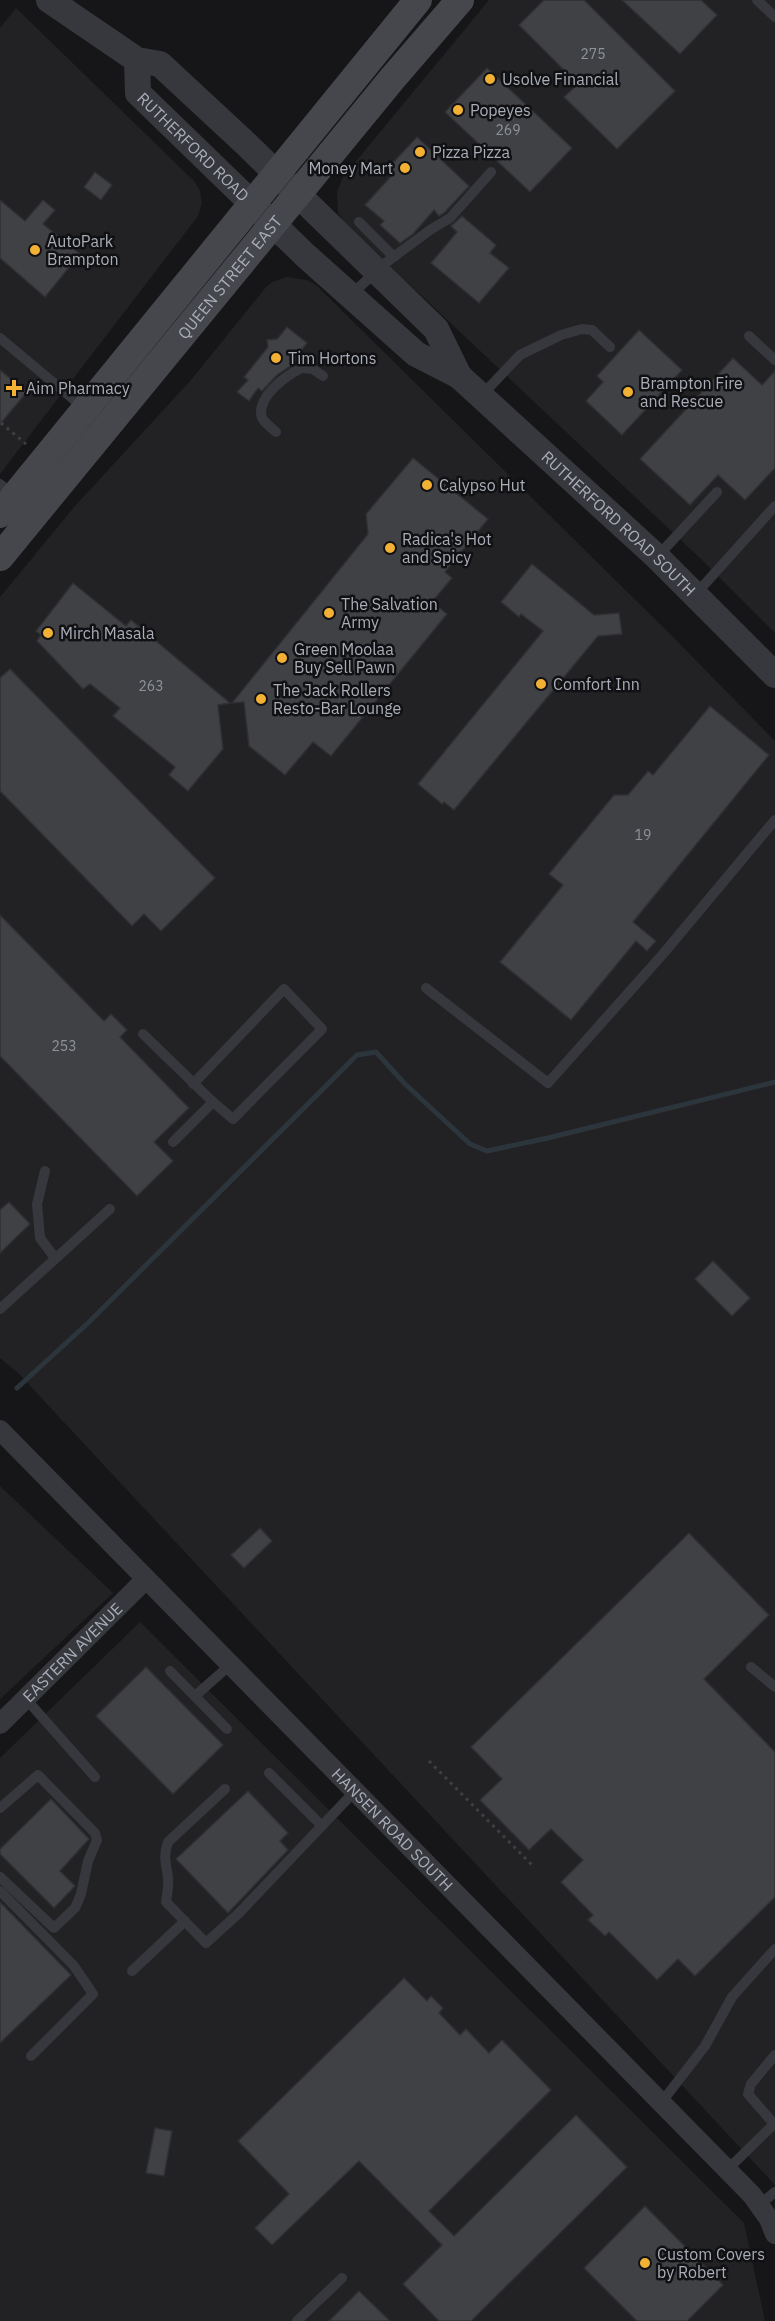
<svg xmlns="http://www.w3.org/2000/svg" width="775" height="2321" font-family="'IBM Plex Sans',sans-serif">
<rect width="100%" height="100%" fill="#161618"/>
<g fill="#222225">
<path d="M 489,0 L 775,0 L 775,633 L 704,562 L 406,281 L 344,222 L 338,213 L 337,192 L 343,177 Z"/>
<path d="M 16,8 L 195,182 L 200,191 L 202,203 L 198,216 L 0,474 L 0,28 Z"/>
<path d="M 287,277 L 307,280 L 316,285 L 671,635 L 775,741 L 775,2185 L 18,1373 L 0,1358 L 0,597 L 75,506 L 191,380 L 266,287 L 272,282 Z"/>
<path d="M 0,1486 L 113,1593 L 0,1699 Z"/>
<path d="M 140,1622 L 744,2223 L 765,2321 L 0,2321 L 0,1758 Z"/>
</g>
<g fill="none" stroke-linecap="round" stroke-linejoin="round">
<path stroke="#2c353c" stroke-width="5" d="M 17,1388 L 88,1323 L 357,1055 L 376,1052 L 405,1084 L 470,1144 L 487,1151 L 548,1138 L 775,1082"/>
</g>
<g fill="#404145" stroke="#303034" stroke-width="1.5">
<path d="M 544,0 L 584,0 L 675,91 L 617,149 L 564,97 L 578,84 L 519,25 Z"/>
<path d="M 622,0 L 701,0 L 717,15 L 680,54 Z"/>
<path d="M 487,68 L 572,148 L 530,192 L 445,112 Z"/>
<path d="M 417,137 L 469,186 L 445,212 L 439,216 L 434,210 L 413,234 L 400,243 L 380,225 L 384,221 L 365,205 L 394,173 L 388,168 Z"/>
<path d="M 95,172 L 112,185 L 101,200 L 84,187 Z"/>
<path d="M 0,200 L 25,221 L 43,200 L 55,210 L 43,224 L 80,254 L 45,297 L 0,258 Z"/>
<path d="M 462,216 L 496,245 L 490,253 L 509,268 L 479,303 L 431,263 L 457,232 L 451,226 Z"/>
<path d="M 287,327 L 307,343 L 297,356 L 298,361 L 277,375 L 262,391 L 258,388 L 249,401 L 237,392 L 248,380 L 244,377 L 268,347 L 267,340 L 277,339 Z"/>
<path d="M 639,330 L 682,370 L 622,435 L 586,401 L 603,382 L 597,376 Z"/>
<path d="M 733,358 L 762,385 L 775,371 L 775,468 L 745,500 L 718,475 L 690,505 L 640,459 Z"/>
<path d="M 0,370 L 27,392 L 0,424 Z"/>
<path d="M 413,458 L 488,519 L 445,572 L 452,578 L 432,602 L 447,614 L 331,756 L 313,742 L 285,775 L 249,746 L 244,702 L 232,703 L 368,534 L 366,514 Z"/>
<path d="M 532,564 L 594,615 L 619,613 L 622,634 L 598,636 L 454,810 L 444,802 L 442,804 L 418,784 L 543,631 L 521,614 L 519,617 L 501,602 Z"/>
<path d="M 73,583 L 126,626 L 131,620 L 230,703 L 218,705 L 223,749 L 188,791 L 169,775 L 175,767 L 113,716 L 120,708 L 90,684 L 83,689 L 37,641 L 41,635 L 36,631 Z"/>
<path d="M 10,669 L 215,878 L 161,931 L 144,914 L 132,926 L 0,791 L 0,678 Z"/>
<path d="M 710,706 L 769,755 L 633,922 L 656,941 L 647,951 L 636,941 L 571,1020 L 500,962 L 563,885 L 549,874 L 614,795 L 628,795 L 648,771 L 653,775 Z"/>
<path d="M 0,915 L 104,1021 L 111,1014 L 127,1030 L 120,1037 L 189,1108 L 154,1142 L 173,1161 L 137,1196 L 0,1056 Z"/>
<path d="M 9,1202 L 30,1224 L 0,1253 L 0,1210 Z"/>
<path d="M 713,1261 L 750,1298 L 732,1316 L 695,1279 Z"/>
<path d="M 260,1528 L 272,1541 L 244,1568 L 231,1555 Z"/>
<path d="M 689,1533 L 769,1615 L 704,1679 L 775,1752 L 775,1897 L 695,1976 L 678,1959 L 657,1980 L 609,1932 L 605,1936 L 588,1920 L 593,1915 L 561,1882 L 583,1860 L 551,1829 L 529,1850 L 480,1800 L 502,1779 L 471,1747 Z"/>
<path d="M 146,1667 L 223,1745 L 173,1794 L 96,1716 Z"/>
<path d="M 248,1791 L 288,1833 L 280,1841 L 288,1850 L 228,1913 L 176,1859 Z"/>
<path d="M 51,1799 L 89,1839 L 60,1871 L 75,1886 L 54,1908 L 0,1854 L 0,1849 Z"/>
<path d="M 0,1902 L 71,1975 L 0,2043 Z"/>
<path d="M 404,1978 L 427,2001 L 431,1996 L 443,2008 L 439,2013 L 460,2035 L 466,2029 L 489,2053 L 502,2040 L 551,2090 L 429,2211 L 454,2236 L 576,2115 L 627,2167 L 471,2321 L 439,2321 L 403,2284 L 442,2245 L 359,2161 L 272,2245 L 255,2228 L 289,2194 L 238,2141 Z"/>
<path d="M 155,2128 L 172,2131 L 164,2176 L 146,2173 Z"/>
<path d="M 645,2206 L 723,2285 L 687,2321 L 637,2321 L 584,2268 Z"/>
<path d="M 359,2291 L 390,2321 L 329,2321 Z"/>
</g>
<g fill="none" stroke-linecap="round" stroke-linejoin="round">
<g stroke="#3d3f44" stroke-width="3" stroke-dasharray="3 4.5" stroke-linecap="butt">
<path d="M 1,423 L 26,444"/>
<path d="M 429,1761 L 534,1867"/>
</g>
<g stroke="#37383d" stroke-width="10">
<path d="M 757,0 L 775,17"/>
<path d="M 359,222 L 394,257"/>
<path d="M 351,295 L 384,264 L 430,230 L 450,218 L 491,172"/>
<path d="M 749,336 L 775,360"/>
<path d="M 0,338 L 85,409"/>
<path d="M 480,397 L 520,355 L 561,335 L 582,329 L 592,330 L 610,347"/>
<path d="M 276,432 C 271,427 262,422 261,414 C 260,394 286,376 301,368 L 313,369 L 323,376"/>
<path d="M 0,484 L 14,496"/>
<path d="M 657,557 L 717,492"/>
<path d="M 695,595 L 775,506"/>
<path d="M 426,988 L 548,1083 L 663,954 L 775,820"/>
<path d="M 143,1034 L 213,1102 L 173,1142"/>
<path d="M 193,1084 L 284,989 L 322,1029 L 233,1119 L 213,1102"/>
<path d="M 45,1171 L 37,1204 L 40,1238 L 55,1258"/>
<path d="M 0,1309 L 110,1209"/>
<path d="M 751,1667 L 775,1687"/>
<path d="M 170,1671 L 227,1729"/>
<path d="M 195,1696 L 230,1665"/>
<path d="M 26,1699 L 95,1777"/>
<path d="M 269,1773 L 322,1826"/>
<path d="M 225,1789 L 168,1842 C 163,1856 166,1864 168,1877 C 169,1885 167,1894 166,1902 L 206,1943 L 239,1913 L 355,1791"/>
<path d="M 0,1808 L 38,1775 L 95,1833 L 97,1840 L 88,1861 L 81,1894 L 75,1908 L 54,1928 L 0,1877"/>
<path d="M 0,1891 L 74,1966 L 93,1994 L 31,2056"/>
<path d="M 132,1971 L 185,1921"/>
<path d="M 661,2103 L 705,2046 L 732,1997 L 775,1949"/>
<path d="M 774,2124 L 748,2094 L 751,2084 L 775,2055"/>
<path d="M 727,2170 L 775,2123"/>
<path d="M 759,2205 L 775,2192"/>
<path d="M 297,2321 L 342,2278"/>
</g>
<g stroke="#37383d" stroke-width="20">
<path id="s1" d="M 0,1430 L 752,2195 L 769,2219 L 775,2234"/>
<path id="s2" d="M 0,1724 L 146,1579"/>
</g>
<g stroke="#37383d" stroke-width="26">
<path d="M 49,0 L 137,60 L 160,64 L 244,142 L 436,329 L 459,376"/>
<path id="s3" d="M 137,60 L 138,93 L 305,255 L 416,354 L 459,376 L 657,557 L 775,675"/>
</g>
<g stroke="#45474d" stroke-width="28">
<path d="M 0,514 L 418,0"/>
<path id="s4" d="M 0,557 L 392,79 L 460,0"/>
</g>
</g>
<g fill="#f2b134" stroke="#111113" stroke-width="2">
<circle cx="490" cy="79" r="6"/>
<circle cx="458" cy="110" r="6"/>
<circle cx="420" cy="152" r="6"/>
<circle cx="405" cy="168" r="6"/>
<circle cx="35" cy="250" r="6"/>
<circle cx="276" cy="358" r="6"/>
<path d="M11 379h6v6h6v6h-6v6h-6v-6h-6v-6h6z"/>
<circle cx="628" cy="392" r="6"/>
<circle cx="427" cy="485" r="6"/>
<circle cx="390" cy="548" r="6"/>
<circle cx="329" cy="613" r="6"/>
<circle cx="48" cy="633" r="6"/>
<circle cx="282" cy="658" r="6"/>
<circle cx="541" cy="684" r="6"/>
<circle cx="261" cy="699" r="6"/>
<circle cx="645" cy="2263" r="6"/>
</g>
<g text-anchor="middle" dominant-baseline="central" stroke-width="5" stroke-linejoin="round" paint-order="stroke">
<g font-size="14" fill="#8e929b">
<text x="593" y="54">275</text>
<text x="508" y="130">269</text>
<text x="151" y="686">263</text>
<text x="643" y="835">19</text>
<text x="64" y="1046">253</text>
</g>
<g font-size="16" fill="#a8adb8" stroke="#111113" text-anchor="start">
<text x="502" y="79">Usolve Financial</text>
<text x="470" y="110">Popeyes</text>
<text x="432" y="152">Pizza Pizza</text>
<text x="393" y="168" text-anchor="end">Money Mart</text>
<text x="47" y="241">AutoPark<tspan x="47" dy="18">Brampton</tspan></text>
<text x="288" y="358">Tim Hortons</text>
<text x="640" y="383">Brampton Fire<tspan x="640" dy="18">and Rescue</tspan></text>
<text x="26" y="388">Aim Pharmacy</text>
<text x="439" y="485">Calypso Hut</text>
<text x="402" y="539">Radica's Hot<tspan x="402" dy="18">and Spicy</tspan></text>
<text x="341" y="604">The Salvation<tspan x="341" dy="18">Army</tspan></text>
<text x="60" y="633">Mirch Masala</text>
<text x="294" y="649">Green Moolaa<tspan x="294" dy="18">Buy Sell Pawn</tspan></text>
<text x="553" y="684">Comfort Inn</text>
<text x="273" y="690">The Jack Rollers<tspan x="273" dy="18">Resto-Bar Lounge</tspan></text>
<text x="657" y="2254">Custom Covers<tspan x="657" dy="18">by Robert</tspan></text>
</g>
<g font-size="16" fill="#a8adb8" stroke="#111113">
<text stroke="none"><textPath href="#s3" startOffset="110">RUTHERFORD ROAD</textPath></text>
<text stroke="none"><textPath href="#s4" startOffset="362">QUEEN STREET EAST</textPath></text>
<text stroke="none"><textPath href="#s3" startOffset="680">RUTHERFORD ROAD SOUTH</textPath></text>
<text stroke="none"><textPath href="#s2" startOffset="102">EASTERN AVENUE</textPath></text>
<text stroke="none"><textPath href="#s1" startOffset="560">HANSEN ROAD SOUTH</textPath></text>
</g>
</g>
</svg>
